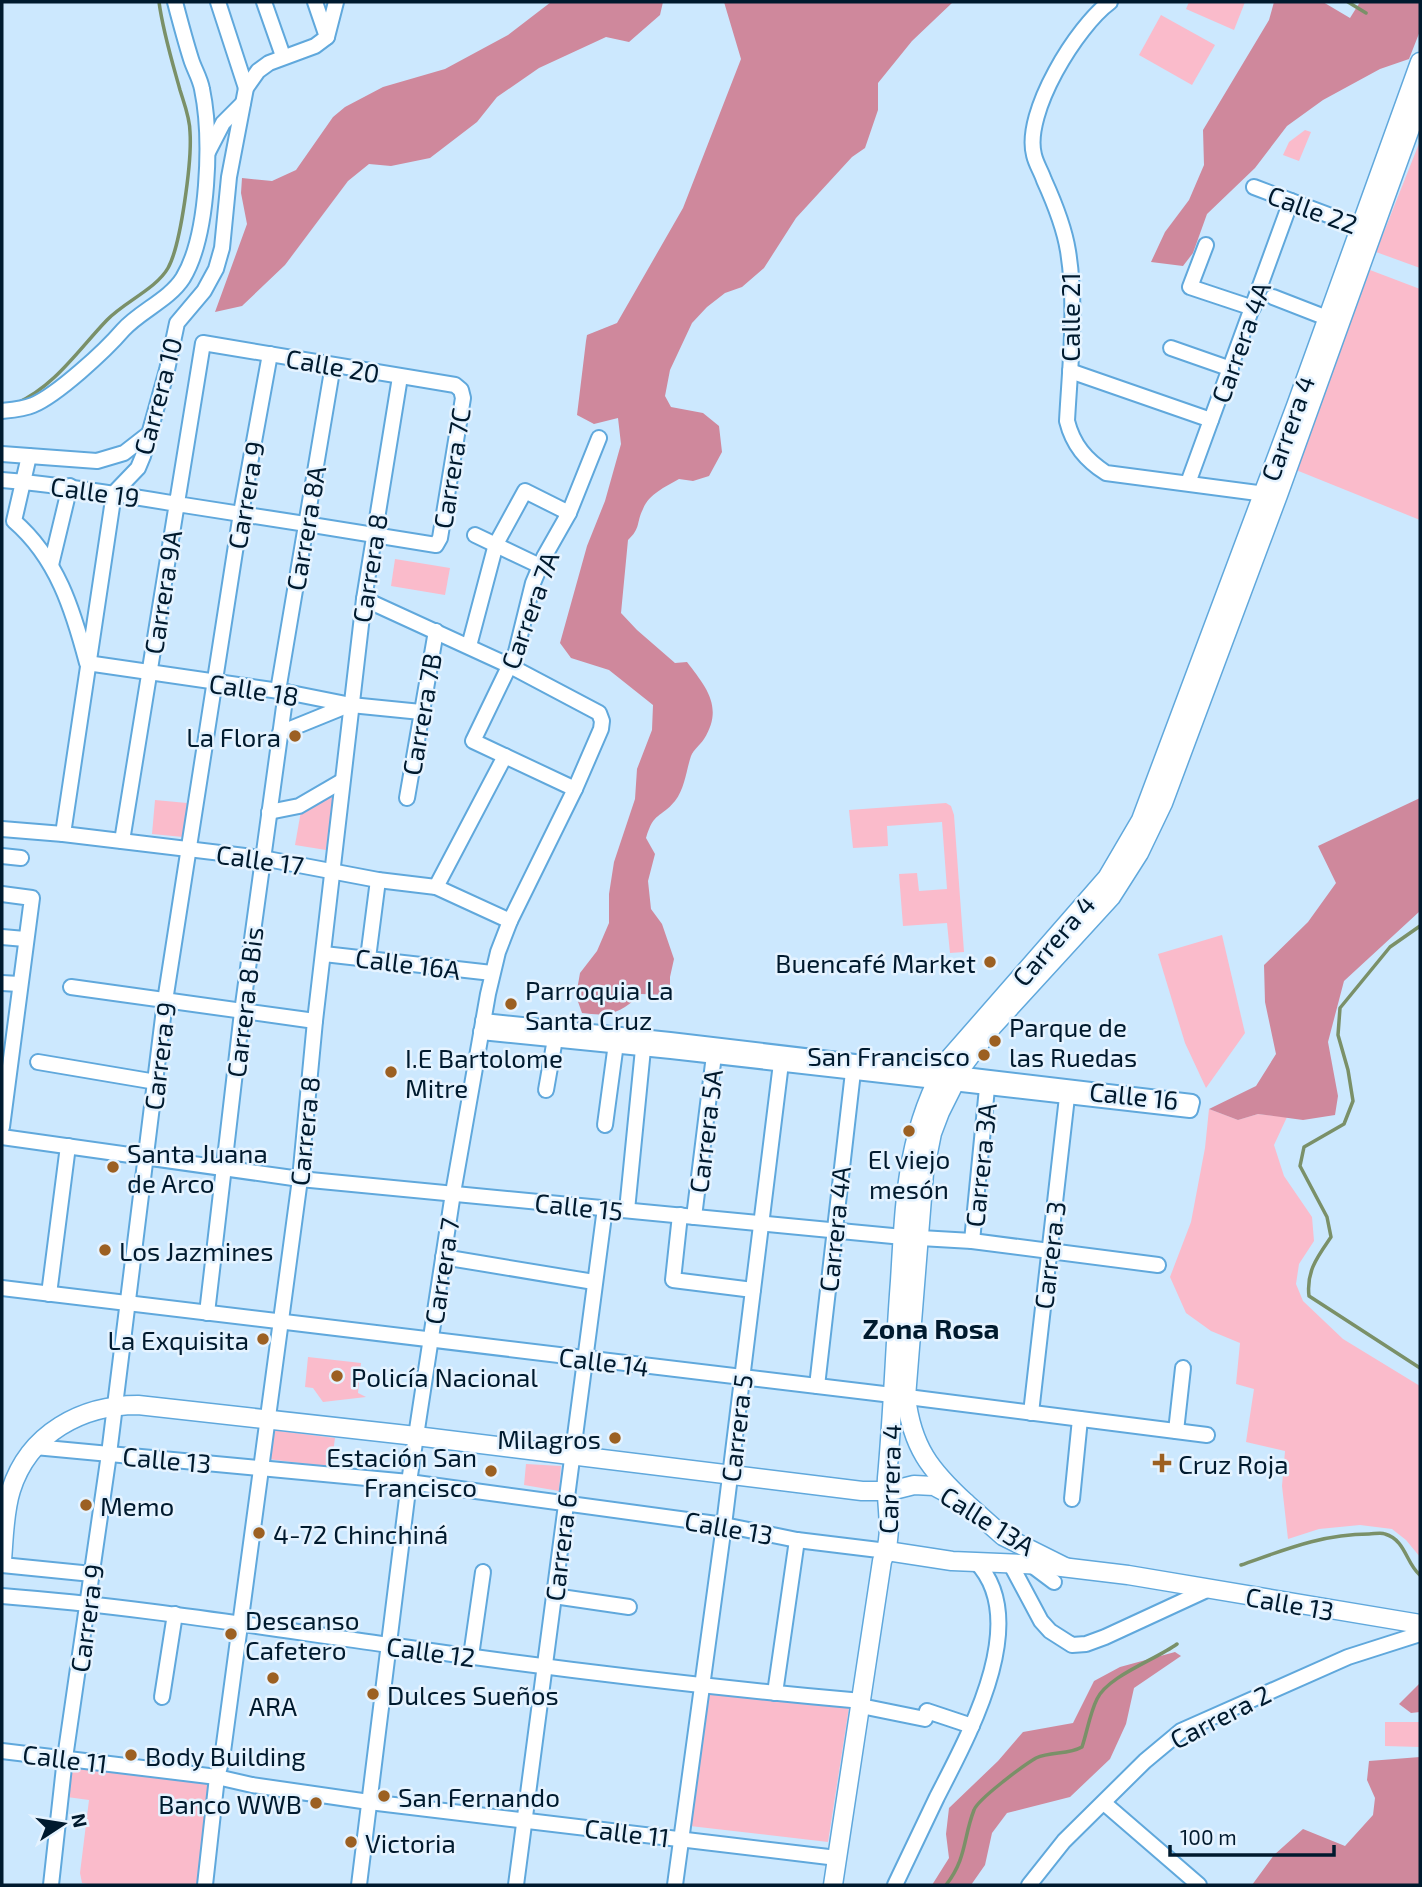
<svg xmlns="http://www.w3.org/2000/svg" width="1422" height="1887" font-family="'Exo 2',sans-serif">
<rect width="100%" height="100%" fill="#cce8fe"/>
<g fill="#fabbcb">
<path d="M 1189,2 L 1245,2 L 1234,30 L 1186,9 Z"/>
<path d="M 1161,15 L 1215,45 L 1192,85 L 1139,55 Z"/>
<path d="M 1305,130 L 1311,132 L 1299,161 L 1283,155 L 1289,142 Z"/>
<path d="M 1420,141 L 1420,268 L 1376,252 Z"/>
<path d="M 1370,270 L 1420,289 L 1420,520 L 1296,470 Z"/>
<path d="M 395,559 L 450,568 L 445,595 L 391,586 Z"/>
<path d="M 334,793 L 326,850 L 295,845 L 301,811 Z"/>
<path d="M 155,800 L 187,803 L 183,837 L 152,834 Z"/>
<path d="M 946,803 L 951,806 L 954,815 L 964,952 L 950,953 L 947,923 L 903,926 L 899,874 L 917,873 L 919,891 L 947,889 L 942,822 L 887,826 L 888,846 L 853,848 L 849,810 Z"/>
<path d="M 1222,935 L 1245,1033 L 1206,1088 L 1185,1043 L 1158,954 Z"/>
<path d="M 1209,1109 L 1238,1120 L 1258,1114 L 1287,1117 L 1274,1145 L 1284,1176 L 1312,1217 L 1314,1241 L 1299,1264 L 1296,1284 L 1303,1301 L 1343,1339 L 1420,1386 L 1420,1557 L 1406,1540 L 1392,1529 L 1360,1525 L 1319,1529 L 1288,1539 L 1282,1486 L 1285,1451 L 1246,1442 L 1254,1389 L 1236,1384 L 1240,1343 L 1211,1331 L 1186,1313 L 1170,1277 L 1191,1222 L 1205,1148 Z"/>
<path d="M 308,1357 L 361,1363 L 358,1393 L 366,1397 L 323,1402 L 313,1388 L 305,1387 Z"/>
<path d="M 272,1430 L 335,1438 L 331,1467 L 268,1459 Z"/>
<path d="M 526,1464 L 561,1466 L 559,1491 L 524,1485 Z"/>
<path d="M 710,1692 L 849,1708 L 828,1842 L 690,1826 Z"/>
<path d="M 1385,1722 L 1420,1722 L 1420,1747 L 1385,1746 Z"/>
<path d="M 74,1763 L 105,1765 L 108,1772 L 130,1774 L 136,1768 L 211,1783 L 201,1885 L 93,1885 L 82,1883 L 80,1873 L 89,1800 L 67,1797 L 69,1768 Z"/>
</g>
<g fill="#cf889c">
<path d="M 551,2 L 663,2 L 660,15 L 629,42 L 606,37 L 539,68 L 497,97 L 477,122 L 430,158 L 391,166 L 369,164 L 348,181 L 285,265 L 242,306 L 215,312 L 247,224 L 241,193 L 242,178 L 272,181 L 296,170 L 333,117 L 345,107 L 383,87 L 445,69 L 508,35 Z"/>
<path d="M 724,2 L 953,2 L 912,41 L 878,83 L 878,110 L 865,148 L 852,157 L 796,218 L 764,268 L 742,287 L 725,293 L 707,307 L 692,323 L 670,370 L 665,396 L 671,407 L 703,413 L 719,426 L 722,452 L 709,476 L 693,481 L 679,479 C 665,487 649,494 643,509 C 636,523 641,528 628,540 L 621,613 L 637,630 L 675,663 L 687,662 C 706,687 724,707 704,739 C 700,745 694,749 691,756 C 686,771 685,788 675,801 C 660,819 654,811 646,838 L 655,854 L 648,881 L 651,909 L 662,924 L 674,959 L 670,977 L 670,995 L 641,994 C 620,1013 611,1017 582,1013 L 576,996 L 580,973 L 597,951 L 609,923 L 609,894 L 614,862 L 635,799 L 637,769 L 652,730 L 653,705 L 609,670 L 571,658 L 560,643 L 587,546 L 605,501 L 621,444 L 618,418 L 594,424 L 577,415 L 586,341 L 587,335 L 617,323 L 683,208 L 741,59 Z"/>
<path d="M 1274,2 L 1323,2 L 1350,18 L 1360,2 L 1420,2 L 1420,31 L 1409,59 L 1380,69 L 1323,100 L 1287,126 L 1255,168 L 1207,214 L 1193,253 L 1183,266 L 1151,262 L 1165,232 L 1189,200 L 1204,165 L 1203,130 L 1269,20 Z"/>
<path d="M 1420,798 L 1420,911 L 1344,981 L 1328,1042 L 1338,1096 L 1335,1115 L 1303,1120 L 1258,1114 L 1238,1120 L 1209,1109 L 1256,1086 L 1276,1054 L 1265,1002 L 1264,965 L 1308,922 L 1336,883 L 1318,846 Z"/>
<path d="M 1175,1652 L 1181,1656 L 1134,1688 L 1126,1724 L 1110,1759 L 1070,1797 L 1007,1813 L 992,1833 L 985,1865 L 971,1885 L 932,1885 L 949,1858 L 946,1834 L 949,1808 L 998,1761 L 1023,1732 L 1073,1723 L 1094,1681 L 1120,1667 Z"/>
<path d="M 1420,1683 L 1420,1712 L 1411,1713 L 1399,1704 Z"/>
<path d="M 1420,1757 L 1420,1885 L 1252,1885 L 1274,1855 L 1303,1829 L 1345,1846 L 1373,1815 L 1375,1798 L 1367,1780 L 1369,1761 Z"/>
</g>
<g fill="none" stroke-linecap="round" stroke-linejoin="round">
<g stroke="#7a9068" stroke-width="3.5">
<path d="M 1348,2 L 1366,13"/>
<path d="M 17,403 C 55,386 79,349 107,320 C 124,302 156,289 168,268 C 181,245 192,160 190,132 C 190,118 184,103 180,90 C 172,61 163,32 159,2"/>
<path d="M 1420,926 L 1390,947 L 1340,1008 L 1338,1035 L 1348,1070 L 1353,1101 L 1344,1124 L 1304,1147 L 1300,1166 L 1327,1217 L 1331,1237 C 1318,1256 1306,1271 1309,1296 L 1420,1368"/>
<path d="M 1241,1565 C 1284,1550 1322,1534 1369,1534 C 1374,1534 1381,1532 1385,1534 C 1406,1540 1406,1564 1420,1575"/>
<path d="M 946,1885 C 967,1858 963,1838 974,1810 C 978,1799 1024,1765 1036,1758 C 1051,1751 1068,1755 1082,1747 C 1087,1732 1090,1713 1097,1699 C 1108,1676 1155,1660 1177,1644"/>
</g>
<g stroke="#60a8dc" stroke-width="18">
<g id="minor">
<path d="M 218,2 L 246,88"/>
<path d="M 264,2 L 283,56"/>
<path d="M 315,2 L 327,37"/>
<path d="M 1110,2 C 1077,26 1023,113 1034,155 C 1036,164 1041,171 1044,180 C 1054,202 1064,226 1068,251 C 1077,307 1070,365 1067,421 C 1073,445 1086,460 1106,473 L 1273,495"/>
<path d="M 208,152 L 223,123 L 243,103"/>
<path d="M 1254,187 L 1368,230"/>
<path d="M 1206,245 L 1190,287 L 1253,308"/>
<path d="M 1273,297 L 1327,318"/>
<path d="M 1171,348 L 1231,369"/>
<path d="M 1070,371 L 1211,420"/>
<path d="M 2,411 C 12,410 24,409 33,405 C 57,395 105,351 123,330 C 140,311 169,300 183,278 C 209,235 212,137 202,89 C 200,78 194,69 191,59 C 185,40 180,21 175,2"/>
<path d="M 2,454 L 97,461 L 124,453 L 151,432"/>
<path d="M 29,456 L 14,521 C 57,558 73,610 87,663 L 286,692 L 351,705 L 421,712"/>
<path d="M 2,480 C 61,485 118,494 177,504 C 263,517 350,531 436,545 L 440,538 L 463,398 L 461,390 L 455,385 L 203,343 L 122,841"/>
<path d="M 1188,483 L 1291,201"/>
<path d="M 475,535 L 540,566"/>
<path d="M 51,565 L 70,486"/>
<path d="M 469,646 L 496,544 L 525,491 L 569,513"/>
<path d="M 278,691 L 333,365"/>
<path d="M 280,733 L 349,705"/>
<path d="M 575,789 L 473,741 L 516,652 L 533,583 L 544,557 L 569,513 L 599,438"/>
<path d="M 407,798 L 436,631"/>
<path d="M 269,812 L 299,806 L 342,781"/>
<path d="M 2,829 L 63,834 L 262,858 L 378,880 L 436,887 L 510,921"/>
<path d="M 63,834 L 114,493 L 138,468 L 143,456 L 167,370 L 177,323 L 204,291 L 216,269 L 222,248 L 229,177 L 246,88 L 258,71 L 269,63 L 315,46 L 327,37 L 336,2"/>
<path d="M 2,856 L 21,858"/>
<path d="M 436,887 L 505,756"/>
<path d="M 2,894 L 32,898 L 2,1127"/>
<path d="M 2,937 L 25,939"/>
<path d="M 324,954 L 492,973"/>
<path d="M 368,958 L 378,880"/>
<path d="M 2,983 L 19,984"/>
<path d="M 71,987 L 315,1021"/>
<path d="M 481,1032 L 671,1051 L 1190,1110 L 1192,1102 L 670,1040 L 483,1021"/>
<path d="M 38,1062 L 156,1082"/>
<path d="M 546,1090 L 555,1039"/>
<path d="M 605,1125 L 617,1036"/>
<path d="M 2,1137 L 300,1179 L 903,1237 L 972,1241 L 1158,1265"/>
<path d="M 627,1210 L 644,1039"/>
<path d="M 680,1215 L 673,1280 L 753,1290"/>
<path d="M 694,1217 L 715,1047"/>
<path d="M 972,1241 L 987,1088"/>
<path d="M 443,1257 L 594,1282"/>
<path d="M 2,1288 L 892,1395 L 1207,1435"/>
<path d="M 49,1294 L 68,1146"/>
<path d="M 207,1313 L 242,1012 L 286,692"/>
<path d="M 817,1386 L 853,1072"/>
<path d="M 1031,1413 L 1067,1097"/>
<path d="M 1176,1431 L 1183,1368"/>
<path d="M 35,1447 L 409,1482 L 724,1525 L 797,1540 L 887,1551"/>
<path d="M 1072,1499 L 1080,1419"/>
<path d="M 1010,1563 L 1041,1621 L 1050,1631 L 1072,1645 L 1086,1644 L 1105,1637 L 1209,1589"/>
<path d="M 1030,1564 L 1054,1582"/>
<path d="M 2,1565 L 92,1574"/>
<path d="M 2,1596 C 132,1606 260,1627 389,1645 C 546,1668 704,1687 862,1701"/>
<path d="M 554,1596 L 629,1607"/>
<path d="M 471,1656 L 483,1572"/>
<path d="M 775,1693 L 797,1540"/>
<path d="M 162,1697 L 175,1614"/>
<path d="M 861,1706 L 925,1719 L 927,1711 L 972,1726"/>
<path d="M 2,1751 L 217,1777 L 252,1785 L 369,1802 L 837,1858"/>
<path d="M 1104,1803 L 1199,1885"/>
<path d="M 51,1885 L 65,1758 L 109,1454 L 165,1001 L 241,513 L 270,354"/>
<path d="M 205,1885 L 217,1777 L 222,1759 L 300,1179 L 315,1021 L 364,599 L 400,377"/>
<path d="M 359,1885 L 409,1482 L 453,1193 L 488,994 L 498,952 L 510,921 L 575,789 L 601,729 L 602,721 L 599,713 L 510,666 L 364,599"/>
<path d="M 516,1885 L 605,1208"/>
<path d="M 675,1885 L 724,1525 L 782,1055"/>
<path d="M 895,1885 C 909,1856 923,1826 937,1797 C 967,1738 1033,1621 976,1562"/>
<path d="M 1029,1885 L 1064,1841 L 1145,1761 L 1181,1731 L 1348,1657 L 1420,1634"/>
</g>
</g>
<g stroke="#60a8dc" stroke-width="21">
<g id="major">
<path d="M 966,1503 C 930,1470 912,1447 906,1397 L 924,1173 L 932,1133 L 940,1112 L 964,1064 L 992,1027 L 1111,897 L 1139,853 L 1163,803 L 1278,495 L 1420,101"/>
<path d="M 887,1551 L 952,1561 L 1045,1565 L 1128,1575 L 1420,1624"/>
<path d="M 2,1560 C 4,1537 4,1512 11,1490 C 29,1433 82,1405 138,1405 L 416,1436 L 862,1491 L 890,1491 L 914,1485 L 934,1486 L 966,1503 L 1003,1536 L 1065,1567"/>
<path d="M 833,1885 L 882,1561 C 895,1534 885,1506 887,1478 C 893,1412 895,1346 900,1281 C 905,1200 906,1132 948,1060 L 1107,878 L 1141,820 L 1296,406 L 1420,62"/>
</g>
</g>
<use href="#minor" stroke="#fff" stroke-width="14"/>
<use href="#major" stroke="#fff" stroke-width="18"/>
</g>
<g fill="#9c6022" stroke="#e5f3ff" stroke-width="2.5">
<circle cx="295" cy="736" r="7"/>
<circle cx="990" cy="962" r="7"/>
<circle cx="511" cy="1004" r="7"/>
<circle cx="995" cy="1041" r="7"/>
<circle cx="984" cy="1055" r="7"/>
<circle cx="391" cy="1072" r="7"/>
<circle cx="909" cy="1131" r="7"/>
<circle cx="113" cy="1167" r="7"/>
<circle cx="105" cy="1250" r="7"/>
<circle cx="263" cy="1339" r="7"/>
<circle cx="337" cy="1376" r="7"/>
<circle cx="615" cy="1438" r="7"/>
<path d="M1158.5 1452.5h7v7h7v7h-7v7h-7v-7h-7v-7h7z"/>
<circle cx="491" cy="1471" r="7"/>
<circle cx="86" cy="1505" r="7"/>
<circle cx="259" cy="1533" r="7"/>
<circle cx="231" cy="1634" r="7"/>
<circle cx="273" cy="1678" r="7"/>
<circle cx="373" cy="1694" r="7"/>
<circle cx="131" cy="1755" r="7"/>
<circle cx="384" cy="1796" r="7"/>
<circle cx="316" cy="1803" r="7"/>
<circle cx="351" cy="1842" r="7"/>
</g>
<g text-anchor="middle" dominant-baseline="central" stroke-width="5" stroke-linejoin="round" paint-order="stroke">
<g font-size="26" fill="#001a2e" stroke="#e5f3ff">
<text transform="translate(1313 209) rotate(20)">Calle 22</text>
<text transform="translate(1069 317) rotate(-90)">Calle 21</text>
<text transform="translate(1240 342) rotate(-70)">Carrera 4A</text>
<text transform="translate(333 365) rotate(10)">Calle 20</text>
<text transform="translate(157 396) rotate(-75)">Carrera 10</text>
<text transform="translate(1287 428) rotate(-70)">Carrera 4</text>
<text transform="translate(451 468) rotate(-81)">Carrera 7C</text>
<text transform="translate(95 491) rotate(8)">Calle 19</text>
<text transform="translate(245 495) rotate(-80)">Carrera 9</text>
<text transform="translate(305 528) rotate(-80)">Carrera 8A</text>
<text transform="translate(369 568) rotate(-81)">Carrera 8</text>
<text transform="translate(162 592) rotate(-81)">Carrera 9A</text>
<text transform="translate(529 610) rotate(-70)">Carrera 7A</text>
<text transform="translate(254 689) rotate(9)">Calle 18</text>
<text transform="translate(421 714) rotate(-80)">Carrera 7B</text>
<text transform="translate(260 859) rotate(8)">Calle 17</text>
<text transform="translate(1053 940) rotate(-49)">Carrera 4</text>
<text transform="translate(408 963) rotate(7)">Calle 16A</text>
<text transform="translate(244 1002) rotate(-83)">Carrera 8 Bis</text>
<text transform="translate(159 1056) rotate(-83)">Carrera 9</text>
<text transform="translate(1134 1095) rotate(6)">Calle 16</text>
<text transform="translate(304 1131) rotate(-84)">Carrera 8</text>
<text transform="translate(705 1131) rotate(-83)">Carrera 5A</text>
<text transform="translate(980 1165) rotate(-84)">Carrera 3A</text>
<text transform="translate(579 1206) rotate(6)">Calle 15</text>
<text transform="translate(834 1229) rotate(-84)">Carrera 4A</text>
<text transform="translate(1049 1255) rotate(-83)">Carrera 3</text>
<text transform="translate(441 1271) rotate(-81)">Carrera 7</text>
<text transform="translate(604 1361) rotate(7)">Calle 14</text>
<text transform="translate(736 1428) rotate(-83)">Carrera 5</text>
<text transform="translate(167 1459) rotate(5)">Calle 13</text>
<text transform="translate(889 1479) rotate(-88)">Carrera 4</text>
<text transform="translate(988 1520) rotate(32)">Calle 13A</text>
<text transform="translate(729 1527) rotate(10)">Calle 13</text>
<text transform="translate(560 1547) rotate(-83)">Carrera 6</text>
<text transform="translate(1290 1603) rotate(10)">Calle 13</text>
<text transform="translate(86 1618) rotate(-82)">Carrera 9</text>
<text transform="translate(431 1651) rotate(8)">Calle 12</text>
<text transform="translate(1220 1716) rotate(-27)">Carrera 2</text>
<text transform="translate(65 1758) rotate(7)">Calle 11</text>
<text transform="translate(627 1832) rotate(7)">Calle 11</text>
</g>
<g font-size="26" fill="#001a2e" stroke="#e5f3ff" text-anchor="start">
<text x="281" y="736" text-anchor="end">La Flora</text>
<text x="976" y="962" text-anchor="end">Buencafé Market</text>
<text x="525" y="989">Parroquia La<tspan x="525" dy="30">Santa Cruz</tspan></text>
<text x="1009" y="1026">Parque de<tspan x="1009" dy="30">las Ruedas</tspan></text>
<text x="970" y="1055" text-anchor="end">San Francisco</text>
<text x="405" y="1057">I.E Bartolome<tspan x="405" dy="30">Mitre</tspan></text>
<text x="127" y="1152">Santa Juana<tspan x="127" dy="30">de Arco</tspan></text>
<text x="909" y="1158" text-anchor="middle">El viejo<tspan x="909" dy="30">mesón</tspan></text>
<text x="119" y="1250">Los Jazmines</text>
<text x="249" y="1339" text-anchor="end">La Exquisita</text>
<text x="351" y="1376">Policía Nacional</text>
<text x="601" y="1438" text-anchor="end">Milagros</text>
<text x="477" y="1456" text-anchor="end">Estación San<tspan x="477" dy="30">Francisco</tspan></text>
<text x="1178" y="1463">Cruz Roja</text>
<text x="100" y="1505">Memo</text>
<text x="273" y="1533">4-72 Chinchiná</text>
<text x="245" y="1619">Descanso<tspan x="245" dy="30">Cafetero</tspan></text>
<text x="387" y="1694">Dulces Sueños</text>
<text x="273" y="1705" text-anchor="middle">ARA</text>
<text x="145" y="1755">Body Building</text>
<text x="398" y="1796">San Fernando</text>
<text x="302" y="1803" text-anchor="end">Banco WWB</text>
<text x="365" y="1842">Victoria</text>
</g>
<g font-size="28" font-weight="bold" fill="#001a2e" stroke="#e5f3ff">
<text x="931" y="1328">Zona Rosa</text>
</g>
</g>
<rect width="1422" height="1887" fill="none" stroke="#001a2e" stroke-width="7"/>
<g transform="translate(63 1824) rotate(78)" stroke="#e5f3ff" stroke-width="5" paint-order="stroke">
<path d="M0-5L12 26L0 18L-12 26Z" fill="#001a2e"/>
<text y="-10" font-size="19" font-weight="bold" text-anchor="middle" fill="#001a2e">N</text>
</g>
<path d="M1170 1845v10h164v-10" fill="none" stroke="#001a2e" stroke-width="3.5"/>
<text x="1180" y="1845" font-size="21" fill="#001a2e" stroke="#e5f3ff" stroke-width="5" paint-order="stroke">100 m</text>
</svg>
